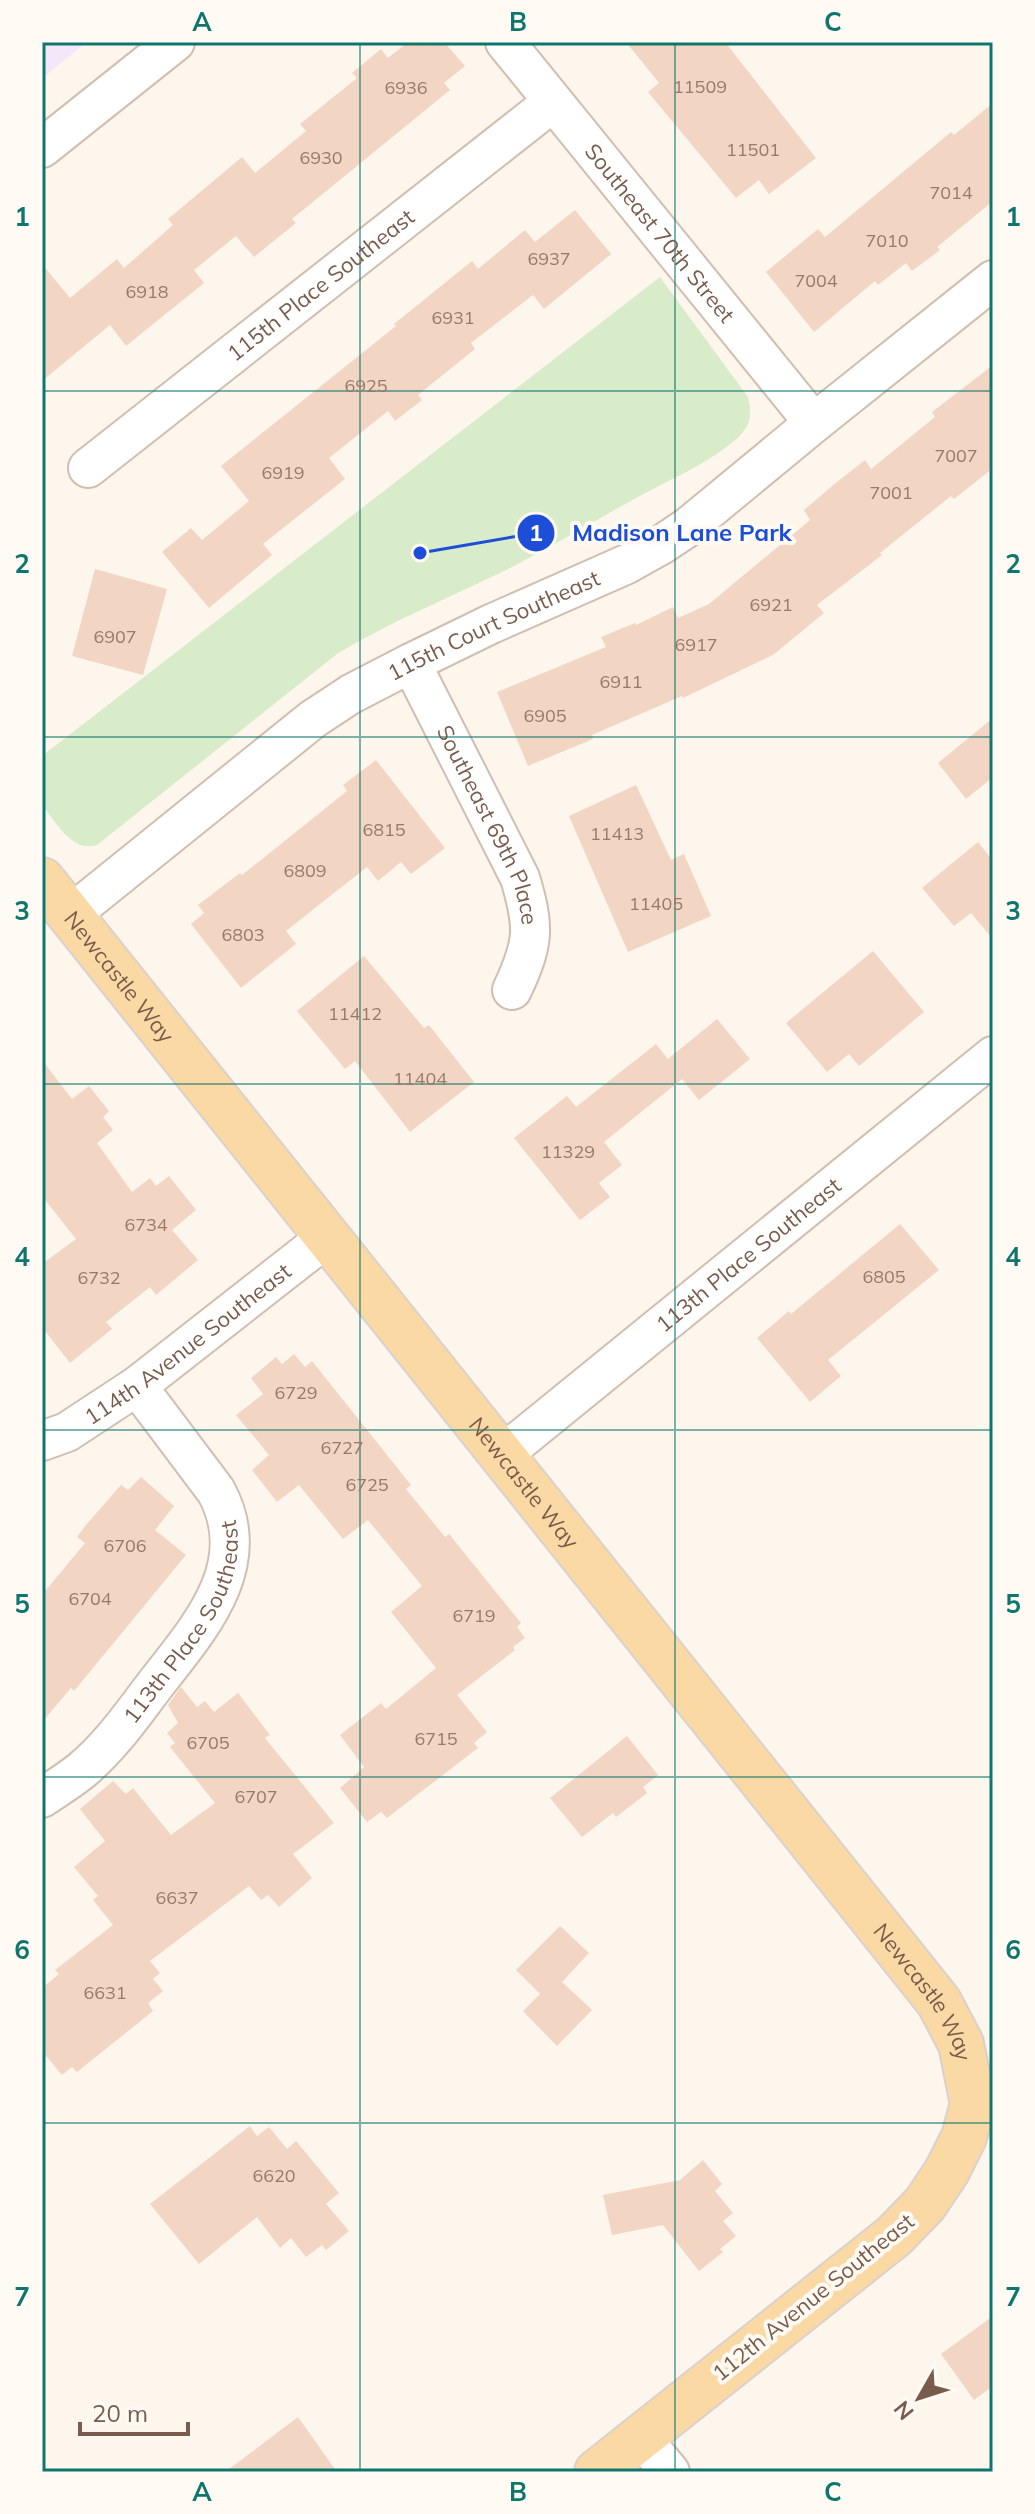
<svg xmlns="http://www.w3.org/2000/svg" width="1035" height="2514" font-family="Mulish,sans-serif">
<rect width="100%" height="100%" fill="#fdf6ec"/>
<path fill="#f3e8fa" d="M 42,42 L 87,42 L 42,78 Z"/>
<path fill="#d8ecc9" d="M 660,277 L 748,397 C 751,410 752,421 743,432 C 722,457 669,480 640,496 C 595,520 552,547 506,570 C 449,598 391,621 337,654 L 97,845 C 72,853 56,822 42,805 L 42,756 Z"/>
<g fill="#f3d5c3">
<path d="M 408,42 L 444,42 L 465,66 L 444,83 L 450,90 L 292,219 L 296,223 L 254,257 L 236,236 L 194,270 L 204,283 L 126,346 L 110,325 L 42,381 L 42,264 L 70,298 L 117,259 L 124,268 L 173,225 L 168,219 L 242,157 L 255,173 L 306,131 L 300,124 L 357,78 L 352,73 L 381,49 L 388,58 Z"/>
<path d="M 626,42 L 725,42 L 816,158 L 769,194 L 759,180 L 736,198 L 648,92 L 659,83 Z"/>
<path d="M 993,103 L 993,201 L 937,247 L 940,250 L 912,271 L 906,263 L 878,285 L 875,281 L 814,332 L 766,272 L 818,229 L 825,237 L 951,132 L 954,135 Z"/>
<path d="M 575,210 L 611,254 L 544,309 L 533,295 L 471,343 L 475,349 L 418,395 L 422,400 L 395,421 L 388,411 L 329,458 L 345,479 L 263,544 L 272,555 L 209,608 L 162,552 L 191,528 L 202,540 L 249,501 L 221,466 L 396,326 L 394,324 L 472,261 L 478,269 L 525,230 L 535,242 Z"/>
<path d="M 993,365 L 993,468 L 954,499 L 951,496 L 880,553 L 882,555 L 817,605 L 824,613 L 773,655 L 683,698 L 682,696 L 592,735 L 593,739 L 528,766 L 497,692 L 606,647 L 601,637 L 635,623 L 636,625 L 673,607 L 678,618 L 709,604 L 810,520 L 804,510 L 837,482 L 865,460 L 871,469 L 935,417 L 932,412 Z"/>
<path d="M 95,569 L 167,589 L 143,675 L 72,656 Z"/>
<path d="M 993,718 L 993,777 L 966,799 L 938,763 Z"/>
<path d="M 376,760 L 445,848 L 411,874 L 401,862 L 378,881 L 367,867 L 286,931 L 296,944 L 241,988 L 191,924 L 204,913 L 198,905 L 240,873 L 242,875 L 347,791 L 343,785 Z"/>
<path d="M 636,785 L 671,860 L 684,854 L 711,916 L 628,952 L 569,816 Z"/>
<path d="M 978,842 L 993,861 L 993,939 L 971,913 L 954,926 L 922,888 Z"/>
<path d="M 873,951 L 924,1012 L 859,1066 L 849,1054 L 827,1072 L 786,1023 Z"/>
<path d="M 364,956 L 424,1028 L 429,1025 L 474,1082 L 410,1132 L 355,1061 L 345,1069 L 297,1011 Z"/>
<path d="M 717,1019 L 750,1059 L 699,1100 L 682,1079 L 604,1142 L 622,1165 L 599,1183 L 610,1197 L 580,1220 L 514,1138 L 567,1096 L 576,1107 L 656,1044 L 668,1059 Z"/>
<path d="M 42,1060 L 72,1099 L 89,1086 L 109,1111 L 103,1117 L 113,1130 L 97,1143 L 132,1192 L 150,1178 L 156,1186 L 169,1176 L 196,1210 L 172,1230 L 198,1260 L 156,1295 L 150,1287 L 106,1322 L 112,1329 L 70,1363 L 42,1327 L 42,1264 L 76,1239 L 42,1196 Z"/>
<path d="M 900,1224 L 939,1270 L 828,1360 L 841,1376 L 810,1402 L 757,1338 L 789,1311 L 791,1314 Z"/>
<path d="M 294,1354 L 305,1367 L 312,1361 L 411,1485 L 406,1489 L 445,1537 L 449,1534 L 521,1623 L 517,1627 L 525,1638 L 513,1647 L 515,1650 L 457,1695 L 487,1732 L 474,1743 L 478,1748 L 387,1818 L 381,1812 L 367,1822 L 340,1788 L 364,1767 L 340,1735 L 381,1703 L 386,1709 L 436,1668 L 391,1612 L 422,1586 L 368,1520 L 343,1539 L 299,1485 L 277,1502 L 252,1470 L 269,1455 L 236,1415 L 263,1394 L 251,1378 L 276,1357 L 282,1364 Z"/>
<path d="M 141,1477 L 174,1506 L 155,1530 L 186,1555 L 74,1691 L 71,1688 L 42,1722 L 42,1595 L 85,1543 L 77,1537 L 86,1525 L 121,1485 L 128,1490 Z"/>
<path d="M 181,1687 L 197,1707 L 205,1701 L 214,1712 L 238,1693 L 270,1735 L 265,1738 L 334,1823 L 293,1854 L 312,1878 L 279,1907 L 268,1895 L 261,1900 L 249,1886 L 150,1961 L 160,1973 L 153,1979 L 163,1991 L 148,2003 L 153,2011 L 77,2072 L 72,2067 L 62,2075 L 42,2051 L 42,1988 L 59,1974 L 55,1970 L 113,1925 L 93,1900 L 98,1896 L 74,1867 L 105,1841 L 80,1809 L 113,1781 L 126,1794 L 133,1788 L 171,1835 L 215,1803 L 170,1747 L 175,1743 L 167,1733 L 178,1723 L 168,1705 Z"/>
<path d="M 627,1736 L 658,1775 L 643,1787 L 647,1793 L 616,1817 L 613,1813 L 582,1837 L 550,1798 Z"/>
<path d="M 560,1926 L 589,1953 L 562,1982 L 592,2010 L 557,2046 L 523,2011 L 540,1994 L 516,1970 Z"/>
<path d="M 250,2126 L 257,2136 L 269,2127 L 287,2149 L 296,2141 L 339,2193 L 326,2204 L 349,2231 L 326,2250 L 322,2245 L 306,2257 L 291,2238 L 280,2248 L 257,2217 L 199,2264 L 150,2204 Z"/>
<path d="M 703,2160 L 722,2184 L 715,2191 L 733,2213 L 723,2221 L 736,2236 L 720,2249 L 723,2252 L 699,2271 L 663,2225 L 612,2235 L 603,2195 L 680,2180 Z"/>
<path d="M 993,2316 L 993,2386 L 974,2400 L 941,2354 Z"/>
<path d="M 298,2417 L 337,2472 L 225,2472 Z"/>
</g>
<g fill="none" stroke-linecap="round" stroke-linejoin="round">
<g stroke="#d1beb0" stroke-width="42">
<g id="minor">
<path id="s1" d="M 505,42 L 814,423"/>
<path d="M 42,148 L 175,42"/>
<path id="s2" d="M 88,468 L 553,102"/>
<path id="s3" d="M 411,663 L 520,878 C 535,928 534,943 512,990"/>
<path id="s4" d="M 70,915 L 313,719 L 351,694 L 411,663 L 491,624 L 627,564 L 661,545 L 688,527 L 814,423 L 993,280"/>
<path id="s5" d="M 42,1441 L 67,1432 L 137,1386 L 326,1238"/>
<path id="s6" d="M 503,1454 L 993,1056"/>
<path id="s7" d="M 42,1798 C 55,1789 70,1780 82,1770 C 112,1745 134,1712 158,1681 C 201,1626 256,1564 216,1491 L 137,1386"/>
<path d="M 641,2437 L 670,2472"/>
</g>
</g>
<g stroke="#dad1cd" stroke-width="48">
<g id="major">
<path id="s8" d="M 42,880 L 939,2002 L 961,2044 L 973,2104 L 964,2137 L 947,2171 L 925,2204 L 894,2236 L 597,2472"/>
</g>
</g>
<use href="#minor" stroke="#fff" stroke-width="38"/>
<use href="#major" stroke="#fbd9a5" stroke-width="44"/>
</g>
<path fill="none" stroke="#0f766e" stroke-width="2" stroke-opacity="0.55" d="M 360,42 L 360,2472M 675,42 L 675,2472M 42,391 L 993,391M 42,737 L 993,737M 42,1084 L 993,1084M 42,1430 L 993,1430M 42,1777 L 993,1777M 42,2123 L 993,2123"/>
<g text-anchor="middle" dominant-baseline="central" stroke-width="8" stroke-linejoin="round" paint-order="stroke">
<g font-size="18" fill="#987a6a">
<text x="700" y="86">11509</text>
<text x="406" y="87">6936</text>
<text x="753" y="149">11501</text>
<text x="321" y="157">6930</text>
<text x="951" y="192">7014</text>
<text x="887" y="240">7010</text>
<text x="549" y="258">6937</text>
<text x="816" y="280">7004</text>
<text x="147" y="291">6918</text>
<text x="453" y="317">6931</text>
<text x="366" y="385">6925</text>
<text x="956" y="455">7007</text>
<text x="283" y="472">6919</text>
<text x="891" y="492">7001</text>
<text x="771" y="604">6921</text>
<text x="115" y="636">6907</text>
<text x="696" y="644">6917</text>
<text x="621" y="681">6911</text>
<text x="545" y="715">6905</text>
<text x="384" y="829">6815</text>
<text x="617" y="833">11413</text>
<text x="305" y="870">6809</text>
<text x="656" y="903">11405</text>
<text x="243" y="934">6803</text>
<text x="355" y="1013">11412</text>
<text x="420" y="1078">11404</text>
<text x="568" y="1151">11329</text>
<text x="146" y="1224">6734</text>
<text x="884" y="1276">6805</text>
<text x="99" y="1277">6732</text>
<text x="296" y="1392">6729</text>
<text x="342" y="1447">6727</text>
<text x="367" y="1484">6725</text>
<text x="125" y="1545">6706</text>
<text x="90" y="1598">6704</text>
<text x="474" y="1615">6719</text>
<text x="436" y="1738">6715</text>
<text x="208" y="1742">6705</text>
<text x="256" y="1796">6707</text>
<text x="177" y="1897">6637</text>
<text x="105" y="1992">6631</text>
<text x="274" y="2175">6620</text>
</g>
<g font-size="22" fill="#7a5c4d" stroke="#fffaf3">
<text stroke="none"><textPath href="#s1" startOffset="246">Southeast 70th Street</textPath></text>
<text stroke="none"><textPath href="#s2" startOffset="296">115th Place Southeast</textPath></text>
<text stroke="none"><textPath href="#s4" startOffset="516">115th Court Southeast</textPath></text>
<text stroke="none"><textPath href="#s3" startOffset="180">Southeast 69th Place</textPath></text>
<text stroke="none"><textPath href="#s8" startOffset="124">Newcastle Way</textPath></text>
<text stroke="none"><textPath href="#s6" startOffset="316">113th Place Southeast</textPath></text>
<text stroke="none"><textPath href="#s5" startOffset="176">114th Avenue Southeast</textPath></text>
<text stroke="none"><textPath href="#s8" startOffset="772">Newcastle Way</textPath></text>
<text stroke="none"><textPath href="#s7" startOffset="232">113th Place Southeast</textPath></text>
<text stroke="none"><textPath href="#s8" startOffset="1420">Newcastle Way</textPath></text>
<text transform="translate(813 2297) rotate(-39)">112th Avenue Southeast</text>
</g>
</g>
<path fill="none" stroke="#1d4ed8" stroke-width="3" d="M420 553L536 533"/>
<g fill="#1d4ed8" stroke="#fffaf3" stroke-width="3">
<circle cx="420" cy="553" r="8"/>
<circle cx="536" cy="533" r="20"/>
</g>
<g font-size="24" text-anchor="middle" font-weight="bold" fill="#fff">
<text x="536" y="541">1</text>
</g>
<g font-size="24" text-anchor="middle" font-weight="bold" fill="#1d4ed8" stroke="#fffaf3" stroke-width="8" stroke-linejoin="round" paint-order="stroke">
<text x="682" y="541">Madison Lane Park</text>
</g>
<rect width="1035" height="2514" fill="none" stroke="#fffaf3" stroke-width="88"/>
<g transform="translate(919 2398) rotate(231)" stroke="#fffaf3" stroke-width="6" paint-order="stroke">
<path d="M0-6L14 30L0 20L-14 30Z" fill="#7a5c4d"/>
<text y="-12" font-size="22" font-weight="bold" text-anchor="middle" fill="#7a5c4d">N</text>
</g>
<path d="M80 2422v12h108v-12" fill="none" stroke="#7a5c4d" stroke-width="4"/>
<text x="92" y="2422" font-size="24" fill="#7a5c4d" stroke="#fffaf3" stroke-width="6" paint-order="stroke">20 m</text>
<rect x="44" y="44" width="947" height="2426" fill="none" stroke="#0f766e" stroke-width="3"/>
<g font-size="26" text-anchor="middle" font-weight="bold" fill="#0f766e">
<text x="202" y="31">A</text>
<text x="518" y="31">B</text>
<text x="833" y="31">C</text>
<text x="22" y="226">1</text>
<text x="1013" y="226">1</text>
<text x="22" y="573">2</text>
<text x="1013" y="573">2</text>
<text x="22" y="920">3</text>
<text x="1013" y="920">3</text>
<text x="22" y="1266">4</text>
<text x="1013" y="1266">4</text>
<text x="22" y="1613">5</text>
<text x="1013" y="1613">5</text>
<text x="22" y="1959">6</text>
<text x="1013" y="1959">6</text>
<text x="22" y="2306">7</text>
<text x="1013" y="2306">7</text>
<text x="202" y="2501">A</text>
<text x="518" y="2501">B</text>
<text x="833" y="2501">C</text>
</g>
</svg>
